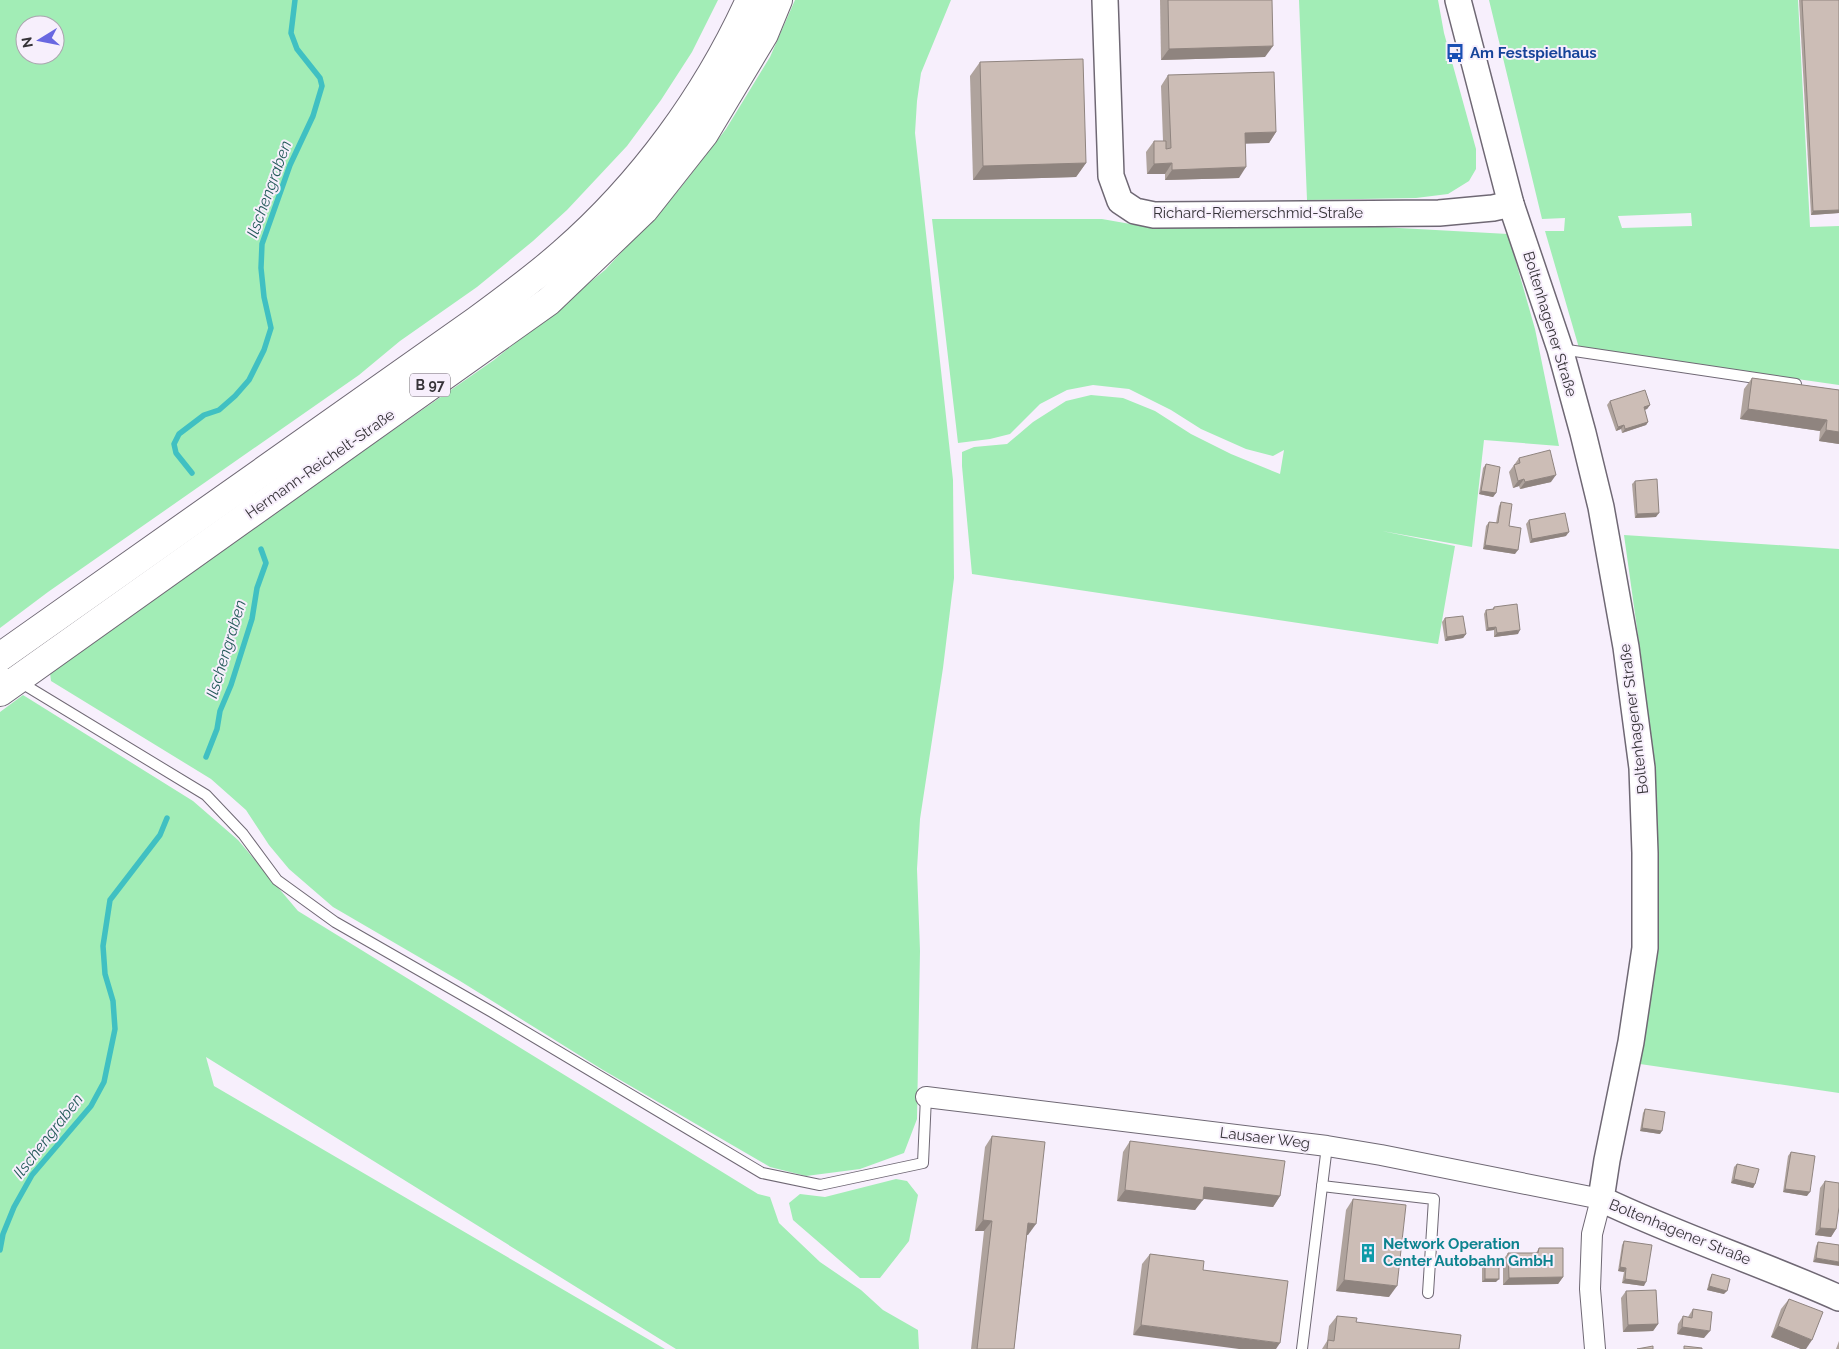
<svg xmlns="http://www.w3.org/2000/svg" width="1839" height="1349" font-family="Raleway,sans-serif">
<rect width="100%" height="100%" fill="#f7effc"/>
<g fill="#a2edb6" fill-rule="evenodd">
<path d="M 0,0 L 718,0 L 692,52 L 661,100 L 627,146 L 567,210 L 533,241 L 477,287 L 400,341 L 359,375 L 48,592 L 0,628 ZM 25,25 L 55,25 L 55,55 L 25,55 Z"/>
<path d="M 795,0 L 951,0 L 921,73 L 917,101 L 915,133 L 953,480 L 954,578 L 943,668 L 920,819 L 917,869 L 920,951 L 917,1119 L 904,1153 L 860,1169 L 806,1176 L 770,1167 L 603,1070 L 460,981 L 333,907 L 289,869 L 269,845 L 246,810 L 211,779 L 51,681 L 50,673 L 130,613 L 494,360 L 605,270 L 678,191 L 726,129 L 770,57 Z"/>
<path d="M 1299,0 L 1438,0 L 1444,33 L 1476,149 L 1476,169 L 1469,181 L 1448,194 L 1416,198 L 1307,200 Z"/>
<path d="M 1489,0 L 1798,0 L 1810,227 L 1839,226 L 1839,385 L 1579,348 L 1545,231 L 1564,231 L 1565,218 L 1542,219 ZM 1691,213 L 1692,226 L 1622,228 L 1618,216 Z"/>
<path d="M 932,219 L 1102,219 L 1136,225 L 1327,224 L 1508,234 L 1535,329 L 1559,446 L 1484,440 L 1472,547 L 1382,531 L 1455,546 L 1438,644 L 972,574 L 962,466 L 962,452 L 974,447 L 1007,444 L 1033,422 L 1066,401 L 1091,395 L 1123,398 L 1155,411 L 1191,434 L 1231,454 L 1280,474 L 1284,450 L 1273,456 L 1246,449 L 1201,429 L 1171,410 L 1129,389 L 1093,385 L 1067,390 L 1040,404 L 1010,434 L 990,439 L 958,443 Z"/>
<path d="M 1624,535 L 1839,549 L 1839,1093 L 1640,1064 L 1651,982 L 1655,925 L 1657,836 L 1642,664 Z"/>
<path d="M 23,695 L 193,801 L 238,840 L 298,911 L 758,1194 L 770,1197 L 779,1223 L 820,1262 L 861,1290 L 883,1310 L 918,1330 L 919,1349 L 676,1349 L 206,1057 L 214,1086 L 665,1349 L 0,1349 L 0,712 Z"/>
<path d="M 896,1179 L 907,1181 L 918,1195 L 909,1241 L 880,1278 L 860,1278 L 793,1220 L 789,1203 L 800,1194 L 825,1197 Z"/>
</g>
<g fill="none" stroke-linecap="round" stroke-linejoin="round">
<g stroke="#40c0c2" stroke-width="5.5">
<path d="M 192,473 L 176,453 L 174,444 L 179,434 L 204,415 L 219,410 L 235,396 L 249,380 L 264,350 L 271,328 L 264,297 L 261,268 L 262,244 L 290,165 L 313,116 L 322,86 L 320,78 L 297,49 L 291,33 L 295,0"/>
<path d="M 206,757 L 217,729 L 220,711 L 231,685 L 252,619 L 257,588 L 266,563 L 261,549"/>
<path d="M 0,1250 L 3,1234 L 14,1207 L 32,1175 L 91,1106 L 104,1082 L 115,1029 L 113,1001 L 105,974 L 103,946 L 110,900 L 160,835 L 167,818"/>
</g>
<g stroke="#6f6874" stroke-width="12">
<g id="service">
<path d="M 1561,349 L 1796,384"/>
<path d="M 0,670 L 206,795 L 243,834 L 277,880 L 335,922 L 492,1012 L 762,1173 L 820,1185 L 923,1163 L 926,1097"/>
<path d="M 1322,1186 L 1434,1199 L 1428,1293"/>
<path d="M 1302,1349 L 1327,1146"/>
</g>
</g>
<g stroke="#6f6874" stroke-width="22">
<path id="minor" d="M 926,1097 L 1327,1146 L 1381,1155 L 1601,1199 L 1592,1234 L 1590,1289 L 1595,1349"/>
</g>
<g stroke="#6f6874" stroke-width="28">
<g id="tertiary">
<path d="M 1105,0 L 1111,176 L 1120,201 L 1135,211 L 1154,215 L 1439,213 L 1493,208 L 1511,204"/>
<path d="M 1458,0 L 1511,204 L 1560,349 L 1583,433 L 1601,507 L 1626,647 L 1642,768 L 1645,853 L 1645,948 L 1631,1042 L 1607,1160 L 1601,1199 C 1678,1236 1761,1263 1839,1298"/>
</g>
</g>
<g stroke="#6f6874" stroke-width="30">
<g id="primary">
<path d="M 0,657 L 476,321 C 506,299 536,277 563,253 C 642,184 707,95 750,0"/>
<path d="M 0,692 L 549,301 L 644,210 L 704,134 L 764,34 L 778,0"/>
</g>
</g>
<use href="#service" stroke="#fff" stroke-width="10"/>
<use href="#minor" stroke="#fff" stroke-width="20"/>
<use href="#tertiary" stroke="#fff" stroke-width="25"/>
<use href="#primary" stroke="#fff" stroke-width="28"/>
</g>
<g fill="#afa39d">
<path d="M 1160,0 L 1272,0 L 1265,57 L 1161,60 Z"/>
<path d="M 1799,0 L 1839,0 L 1839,213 L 1811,215 Z"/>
<path d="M 980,62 L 1086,163 L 1076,177 L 973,180 L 970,76 Z"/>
<path d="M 1168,75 L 1276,132 L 1269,143 L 1245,143 L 1239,178 L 1165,180 L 1165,174 L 1147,174 L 1146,152 L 1154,141 L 1163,141 L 1161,86 Z"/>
<path d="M 1752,378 L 1839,390 L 1839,444 L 1819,441 L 1820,431 L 1740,419 L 1744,389 Z"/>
<path d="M 1610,401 L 1650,405 L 1647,409 L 1644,410 L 1648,422 L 1646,425 L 1622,433 L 1621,429 L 1616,431 L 1607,405 Z"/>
<path d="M 1519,458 L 1551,482 L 1520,489 L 1519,486 L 1513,488 L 1509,472 Z"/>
<path d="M 1486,464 L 1496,493 L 1493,497 L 1479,494 L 1483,468 Z"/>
<path d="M 1635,481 L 1656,517 L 1635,518 L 1632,484 Z"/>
<path d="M 1501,502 L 1509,526 L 1515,554 L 1483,549 L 1486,526 L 1489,522 L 1496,523 L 1499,506 Z"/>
<path d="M 1529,520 L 1566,536 L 1530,543 L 1526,524 Z"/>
<path d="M 1494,607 L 1518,634 L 1494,637 L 1494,630 L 1486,631 L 1484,614 L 1486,610 L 1492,610 Z"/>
<path d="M 1445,618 L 1466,634 L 1463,638 L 1445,641 L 1442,622 Z"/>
<path d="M 1645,1109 L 1660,1134 L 1640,1131 L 1643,1113 Z"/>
<path d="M 992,1136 L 1028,1235 L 1027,1235 L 1014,1349 L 971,1349 L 984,1231 L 975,1231 L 985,1147 Z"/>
<path d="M 1130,1141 L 1280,1196 L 1273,1207 L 1203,1198 L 1195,1210 L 1117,1201 L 1123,1152 Z"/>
<path d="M 1791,1152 L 1807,1196 L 1783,1192 L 1788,1156 Z"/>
<path d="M 1737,1164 L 1755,1184 L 1753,1188 L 1731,1183 L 1734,1167 Z"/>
<path d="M 1825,1181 L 1836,1229 L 1831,1237 L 1815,1235 L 1820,1188 Z"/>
<path d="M 1353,1199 L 1389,1297 L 1336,1291 L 1346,1210 Z"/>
<path d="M 1624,1241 L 1644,1286 L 1622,1283 L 1624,1272 L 1618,1271 L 1622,1245 Z"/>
<path d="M 1818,1242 L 1839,1245 L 1813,1262 L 1816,1246 Z"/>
<path d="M 1539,1248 L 1563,1277 L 1558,1284 L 1503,1285 L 1503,1260 L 1508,1253 L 1536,1253 Z"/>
<path d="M 1150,1254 L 1204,1261 L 1133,1335 L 1142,1264 Z"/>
<path d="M 1485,1263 L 1496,1282 L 1482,1282 L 1482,1267 Z"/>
<path d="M 1712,1274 L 1724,1294 L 1707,1290 L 1710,1278 Z"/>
<path d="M 1626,1291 L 1658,1324 L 1653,1331 L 1623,1332 L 1621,1298 Z"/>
<path d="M 1789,1299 L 1806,1349 L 1801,1349 L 1771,1337 L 1781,1309 Z"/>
<path d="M 1693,1309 L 1704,1338 L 1677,1334 L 1678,1324 L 1683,1316 L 1688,1317 Z"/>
<path d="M 1337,1316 L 1356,1322 L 1459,1349 L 1322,1349 L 1327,1341 L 1329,1326 Z"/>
<path d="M 1839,1341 L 1839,1349 L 1836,1349 Z"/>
</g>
<g fill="#8f847f">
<path d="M 1273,46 L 1265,57 L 1161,60 L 1169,49 Z"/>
<path d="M 1276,132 L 1269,143 L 1237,144 L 1245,133 Z"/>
<path d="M 1086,163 L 1076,177 L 973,180 L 983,166 Z"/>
<path d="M 1172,163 L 1165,174 L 1147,174 L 1154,164 Z"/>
<path d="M 1246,167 L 1239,178 L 1165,180 L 1172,170 Z"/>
<path d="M 1839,210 L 1839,213 L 1811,215 L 1813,211 Z"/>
<path d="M 1650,405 L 1647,409 L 1641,411 L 1644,407 Z"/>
<path d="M 1748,409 L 1827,420 L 1820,431 L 1740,419 Z"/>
<path d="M 1648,422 L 1646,425 L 1622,433 L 1625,429 Z"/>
<path d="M 1624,425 L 1621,429 L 1616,431 L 1618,427 Z"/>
<path d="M 1826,430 L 1839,432 L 1839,444 L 1819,441 Z"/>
<path d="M 1556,475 L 1551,482 L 1520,489 L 1525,482 Z"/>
<path d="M 1524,479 L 1519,486 L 1513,488 L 1518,481 Z"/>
<path d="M 1481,491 L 1496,493 L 1493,497 L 1479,494 Z"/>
<path d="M 1659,513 L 1656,517 L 1635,518 L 1637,514 Z"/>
<path d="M 1569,532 L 1566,536 L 1530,543 L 1532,539 Z"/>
<path d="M 1485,545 L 1518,550 L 1515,554 L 1483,549 Z"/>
<path d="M 1496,627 L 1494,630 L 1486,631 L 1488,628 Z"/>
<path d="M 1520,630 L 1518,634 L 1494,637 L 1497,633 Z"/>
<path d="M 1466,634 L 1463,638 L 1445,641 L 1447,637 Z"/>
<path d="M 1642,1128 L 1662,1131 L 1660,1134 L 1640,1131 Z"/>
<path d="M 1734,1179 L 1755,1184 L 1753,1188 L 1731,1183 Z"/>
<path d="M 1204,1187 L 1280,1196 L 1273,1207 L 1196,1198 Z"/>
<path d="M 1785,1189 L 1810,1192 L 1807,1196 L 1783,1192 Z"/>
<path d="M 1125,1190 L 1203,1200 L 1195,1210 L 1117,1201 Z"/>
<path d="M 983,1220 L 992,1221 L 984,1231 L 975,1231 Z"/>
<path d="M 1028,1223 L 1036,1224 L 1028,1235 L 1021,1234 Z"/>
<path d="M 1820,1228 L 1836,1229 L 1831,1237 L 1815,1235 Z"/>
<path d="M 1816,1258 L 1839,1262 L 1839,1266 L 1813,1262 Z"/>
<path d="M 1620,1267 L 1626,1268 L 1624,1272 L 1618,1271 Z"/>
<path d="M 1563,1277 L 1558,1284 L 1503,1285 L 1509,1278 Z"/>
<path d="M 1485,1279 L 1499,1279 L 1496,1282 L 1482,1282 Z"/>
<path d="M 1625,1279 L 1646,1282 L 1644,1286 L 1622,1283 Z"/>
<path d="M 1344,1280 L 1397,1286 L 1389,1297 L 1336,1291 Z"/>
<path d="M 1709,1286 L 1727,1291 L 1724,1294 L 1707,1290 Z"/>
<path d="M 1658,1324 L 1653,1331 L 1623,1332 L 1628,1325 Z"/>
<path d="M 1141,1325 L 1280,1343 L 1276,1349 L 1239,1349 L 1133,1335 Z"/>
<path d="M 1778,1326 L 1812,1340 L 1806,1349 L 1801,1349 L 1771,1337 Z"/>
<path d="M 1682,1327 L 1710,1331 L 1704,1338 L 1677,1334 Z"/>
</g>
<g fill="#ccbdb6" stroke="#8f847f">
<path d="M 1168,0 L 1272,0 L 1273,46 L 1169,49 Z"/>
<path d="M 1802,0 L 1839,0 L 1839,210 L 1813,211 Z"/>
<path d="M 1083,59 L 1086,163 L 983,166 L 980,62 Z"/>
<path d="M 1274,72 L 1276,132 L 1245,133 L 1246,167 L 1172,170 L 1172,163 L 1154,164 L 1154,141 L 1166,141 L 1166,149 L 1171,148 L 1168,75 Z"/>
<path d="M 1752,378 L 1839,390 L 1839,432 L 1826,430 L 1827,420 L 1748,409 Z"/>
<path d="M 1645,390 L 1650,405 L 1644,407 L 1648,422 L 1625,429 L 1624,425 L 1618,427 L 1610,401 Z"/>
<path d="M 1550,450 L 1556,475 L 1525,482 L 1524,479 L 1518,481 L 1514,465 L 1520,463 L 1519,458 Z"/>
<path d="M 1486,464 L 1500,467 L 1496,493 L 1481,491 Z"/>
<path d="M 1657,479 L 1659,513 L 1637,514 L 1635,481 Z"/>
<path d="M 1501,502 L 1512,504 L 1509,526 L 1521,528 L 1518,550 L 1485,545 L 1489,522 L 1498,523 Z"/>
<path d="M 1565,513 L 1569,532 L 1532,539 L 1529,520 Z"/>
<path d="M 1517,604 L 1520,630 L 1497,633 L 1496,627 L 1488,628 L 1486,610 L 1494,609 L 1494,607 Z"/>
<path d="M 1463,616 L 1466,634 L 1447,637 L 1445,618 Z"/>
<path d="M 1645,1109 L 1665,1112 L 1662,1131 L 1642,1128 Z"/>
<path d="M 992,1136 L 1045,1142 L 1036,1224 L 1028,1223 L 1014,1349 L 977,1349 L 992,1221 L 983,1220 Z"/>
<path d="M 1130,1141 L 1285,1161 L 1280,1196 L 1204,1187 L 1203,1200 L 1125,1190 Z"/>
<path d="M 1791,1152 L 1815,1156 L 1810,1192 L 1785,1189 Z"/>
<path d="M 1737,1164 L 1759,1169 L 1755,1184 L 1734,1179 Z"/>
<path d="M 1825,1181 L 1839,1183 L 1839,1207 L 1836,1229 L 1820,1228 Z"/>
<path d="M 1353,1199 L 1406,1205 L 1397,1286 L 1344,1280 Z"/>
<path d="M 1624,1241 L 1652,1245 L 1646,1282 L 1625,1279 L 1626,1268 L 1620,1267 Z"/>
<path d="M 1818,1242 L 1839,1245 L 1839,1262 L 1816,1258 Z"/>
<path d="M 1539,1248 L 1563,1248 L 1563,1277 L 1509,1278 L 1508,1253 L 1538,1253 Z"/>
<path d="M 1150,1254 L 1204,1261 L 1203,1270 L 1288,1281 L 1280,1343 L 1141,1325 Z"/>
<rect x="1485" y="1263" width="14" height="16"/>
<path d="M 1712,1274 L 1730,1279 L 1727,1291 L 1709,1286 Z"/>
<path d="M 1656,1290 L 1658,1324 L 1628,1325 L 1626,1291 Z"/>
<path d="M 1789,1299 L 1823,1312 L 1812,1340 L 1778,1326 Z"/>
<path d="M 1693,1309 L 1712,1312 L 1710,1331 L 1682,1327 L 1683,1316 L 1692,1318 Z"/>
<path d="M 1337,1316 L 1357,1318 L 1356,1322 L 1461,1335 L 1459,1349 L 1327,1349 L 1328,1340 L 1334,1341 Z"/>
<path d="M 1653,1346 L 1653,1349 L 1637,1349 Z"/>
<path d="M 1684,1346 L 1702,1348 L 1702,1349 L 1684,1349 Z"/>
</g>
<defs>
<g id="bus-bare" transform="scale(1.5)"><path d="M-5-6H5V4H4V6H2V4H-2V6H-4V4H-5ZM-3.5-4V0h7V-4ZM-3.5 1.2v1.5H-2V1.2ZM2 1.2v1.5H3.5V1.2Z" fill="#1a4fb4" stroke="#f7effc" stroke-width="2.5" paint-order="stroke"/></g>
<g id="building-bare" transform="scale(1.5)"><path d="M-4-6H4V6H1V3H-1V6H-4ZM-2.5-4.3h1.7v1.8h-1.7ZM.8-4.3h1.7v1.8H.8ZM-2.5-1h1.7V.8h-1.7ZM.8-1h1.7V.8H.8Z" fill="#0f9aa8" stroke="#f7effc" stroke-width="2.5" paint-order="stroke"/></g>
</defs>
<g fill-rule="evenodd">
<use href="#bus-bare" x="1455" y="53"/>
<use href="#building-bare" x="1368" y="1253"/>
</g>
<g text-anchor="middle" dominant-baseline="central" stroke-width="4" stroke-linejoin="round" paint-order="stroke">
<rect fill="#f7effc" stroke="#706b73" stroke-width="1" x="410" y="373.5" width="40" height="23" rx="4"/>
<g font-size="14" font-weight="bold" fill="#363338">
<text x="430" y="385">B 97</text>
</g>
<g font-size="15" font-weight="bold" fill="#164399" stroke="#f7effc" text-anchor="start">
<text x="1470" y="53">Am Festspielhaus</text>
</g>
<g font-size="15" fill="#363338" stroke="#f7effc">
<text x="1258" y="213">Richard-Riemerschmid-Straße</text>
<text transform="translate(1550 324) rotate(73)">Boltenhagener Straße</text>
<text transform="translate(320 464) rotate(-35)">Hermann-Reichelt-Straße</text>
<text transform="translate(1634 719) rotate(-97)">Boltenhagener Straße</text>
<text transform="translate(1265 1138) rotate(7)">Lausaer Weg</text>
<text transform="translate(1680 1232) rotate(22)">Boltenhagener Straße</text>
</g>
<g font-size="15" font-weight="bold" fill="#0d838f" stroke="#f7effc" text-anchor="start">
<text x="1383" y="1244">Network Operation<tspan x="1383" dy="17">Center Autobahn GmbH</tspan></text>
</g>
<g font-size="16" font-style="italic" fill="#265b5b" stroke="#f7effc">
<text transform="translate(269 189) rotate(-70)">Ilschengraben</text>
<text transform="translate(226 649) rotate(-73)">Ilschengraben</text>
<text transform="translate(48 1136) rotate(-52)">Ilschengraben</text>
</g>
</g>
<g transform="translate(40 40) rotate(260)"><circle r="24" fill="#f7effc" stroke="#aaa4ae"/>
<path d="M0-4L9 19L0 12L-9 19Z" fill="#6967e1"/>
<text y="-8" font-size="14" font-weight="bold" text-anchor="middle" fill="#363338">N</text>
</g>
</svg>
